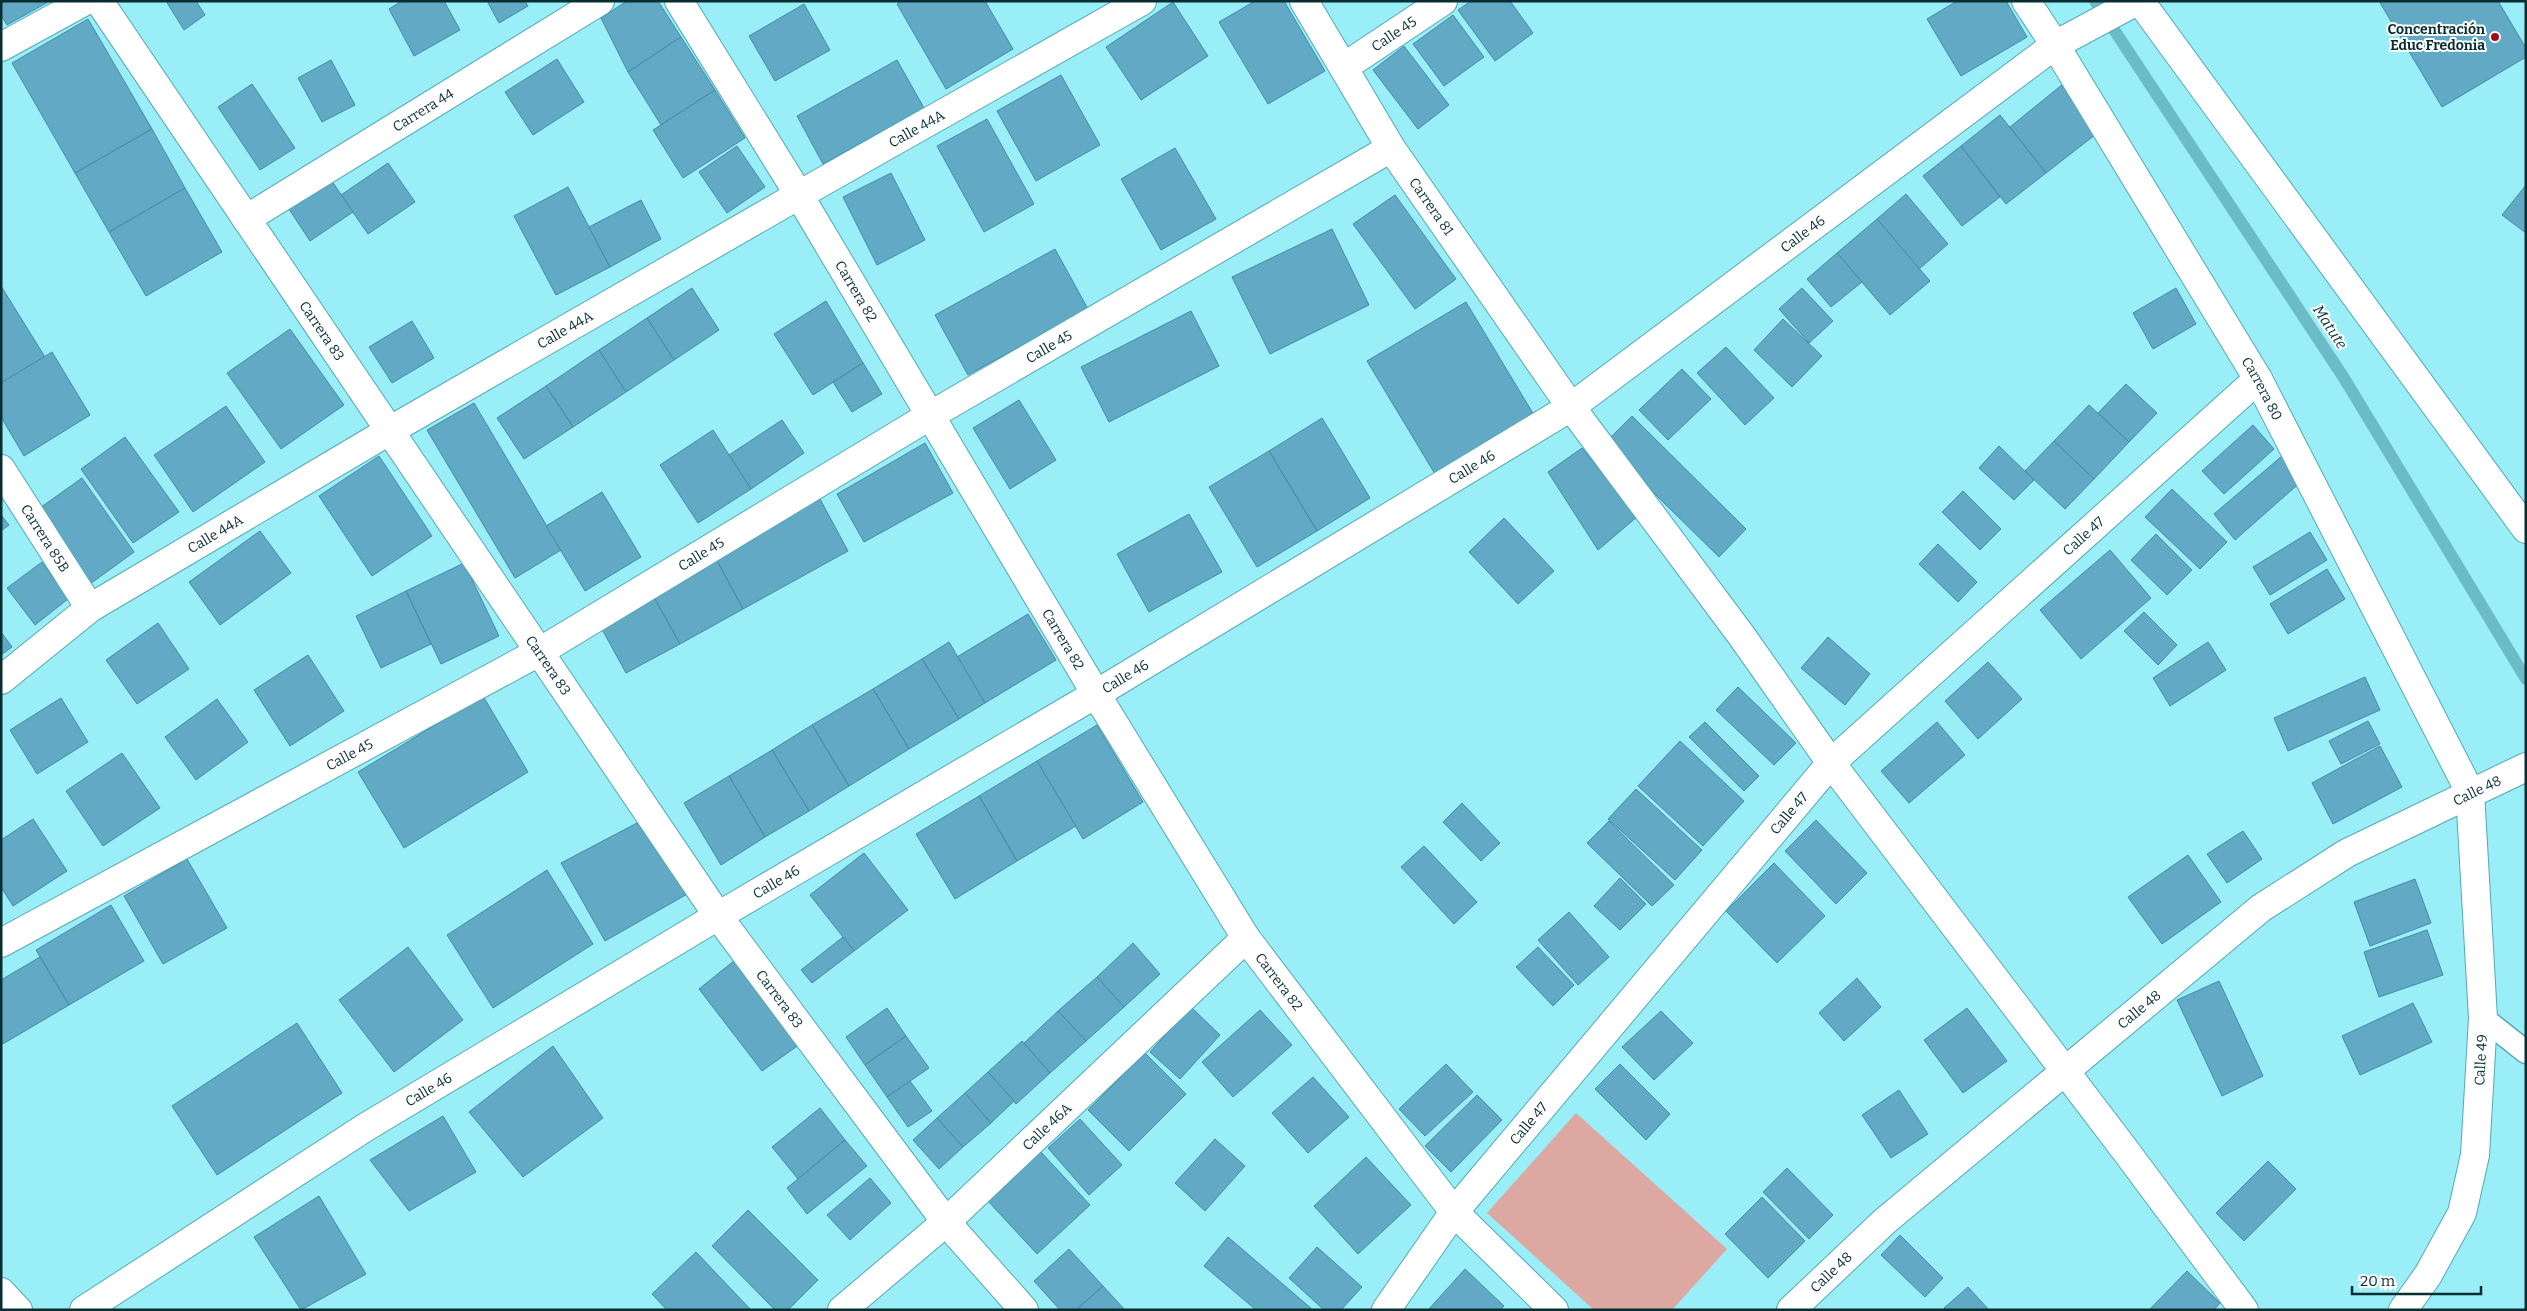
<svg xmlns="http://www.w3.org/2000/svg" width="2527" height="1311" font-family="Bitter,serif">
<rect width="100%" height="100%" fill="#99eef8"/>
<path fill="#dea8a2" d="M 1576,1113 L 1727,1249 L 1672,1310 L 1594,1310 L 1487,1213 Z"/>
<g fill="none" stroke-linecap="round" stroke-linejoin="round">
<path stroke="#6bbcc6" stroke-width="12" d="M 2095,1 L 2344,378 L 2526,679"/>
</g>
<g fill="#62a9c6" stroke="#438ba6">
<path d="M 1,1 L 50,1 L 7,25 L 1,15 Z"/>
<path d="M 166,1 L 196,1 L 205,15 L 184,30 Z"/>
<path d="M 402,1 L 444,1 L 460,30 L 414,56 L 389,9 Z"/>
<path d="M 487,1 L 525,1 L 528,6 L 499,23 Z"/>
<path d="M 627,1 L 658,1 L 681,37 L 628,72 L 601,18 Z"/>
<path d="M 902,1 L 985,1 L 1013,49 L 946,89 L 897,4 Z"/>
<path d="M 1255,1 L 1284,1 L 1325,71 L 1268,104 L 1219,22 Z"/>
<path d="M 1471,1 L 1510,1 L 1533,33 L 1495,61 L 1458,10 Z"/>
<path d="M 1957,1 L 2006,1 L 2027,37 L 1961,76 L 1927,19 Z"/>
<path d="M 2379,1 L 2498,1 L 2526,48 L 2526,57 L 2442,107 Z"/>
<path d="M 1173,2 L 1208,56 L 1141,100 L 1106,47 Z"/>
<path d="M 804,4 L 830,50 L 775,81 L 749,36 Z"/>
<path d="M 1453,15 L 1484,57 L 1444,86 L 1413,44 Z"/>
<path d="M 88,19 L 152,129 L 75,173 L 12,63 Z"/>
<path d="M 681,37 L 715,90 L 661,125 L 628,72 Z"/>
<path d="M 1404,46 L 1449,105 L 1418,129 L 1373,70 Z"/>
<path d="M 557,59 L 584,102 L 533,135 L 505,92 Z"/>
<path d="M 331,60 L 355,105 L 322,122 L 298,78 Z"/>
<path d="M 897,60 L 924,108 L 823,164 L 797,116 Z"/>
<path d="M 1061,75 L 1100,145 L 1036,181 L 997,111 Z"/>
<path d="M 252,84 L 295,148 L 260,170 L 218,107 Z"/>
<path d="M 2063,84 L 2100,131 L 2046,173 L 2010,127 Z"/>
<path d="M 715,90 L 745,138 L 683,178 L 653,130 Z"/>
<path d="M 2000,115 L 2046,173 L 2006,204 L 1961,146 Z"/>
<path d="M 987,119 L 1034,204 L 984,232 L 937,146 Z"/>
<path d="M 152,129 L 185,188 L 109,232 L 75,173 Z"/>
<path d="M 737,146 L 765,187 L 727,213 L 699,172 Z"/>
<path d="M 1961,146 L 2000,197 L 1962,226 L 1923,176 Z"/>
<path d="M 1175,148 L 1216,219 L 1161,250 L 1121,179 Z"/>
<path d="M 388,163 L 415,202 L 368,234 L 341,195 Z"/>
<path d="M 891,173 L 925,240 L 877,265 L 843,197 Z"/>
<path d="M 329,177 L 353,212 L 310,241 L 287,206 Z"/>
<path d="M 2526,185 L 2526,233 L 2502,215 Z"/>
<path d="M 568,187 L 610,267 L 556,295 L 514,216 Z"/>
<path d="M 185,188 L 222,252 L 146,296 L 109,232 Z"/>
<path d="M 1906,194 L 1948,244 L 1919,269 L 1877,219 Z"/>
<path d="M 1395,195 L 1456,279 L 1415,309 L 1353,224 Z"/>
<path d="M 641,200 L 661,239 L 610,267 L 589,227 Z"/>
<path d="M 1877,219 L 1930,281 L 1890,315 L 1837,253 Z"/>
<path d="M 1332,229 L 1369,305 L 1270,354 L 1232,277 Z"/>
<path d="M 1055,249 L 1088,309 L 968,375 L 935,315 Z"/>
<path d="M 1837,253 L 1862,282 L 1831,307 L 1807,279 Z"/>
<path d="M 1,286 L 45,357 L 1,383 Z"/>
<path d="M 692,288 L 719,330 L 674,360 L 647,318 Z"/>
<path d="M 1802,288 L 1833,321 L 1809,343 L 1779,309 Z"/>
<path d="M 2176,288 L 2196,324 L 2153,349 L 2133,313 Z"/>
<path d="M 826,301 L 863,363 L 813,395 L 774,334 Z"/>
<path d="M 1466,302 L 1534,415 L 1435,474 L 1367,361 Z"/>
<path d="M 1191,311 L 1219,366 L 1109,422 L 1081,367 Z"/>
<path d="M 647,318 L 674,360 L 626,392 L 599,350 Z"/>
<path d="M 1783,319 L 1822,356 L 1792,387 L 1754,350 Z"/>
<path d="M 412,321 L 434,358 L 392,383 L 369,347 Z"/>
<path d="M 290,329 L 344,405 L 281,449 L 227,373 Z"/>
<path d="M 1726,347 L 1774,398 L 1745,425 L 1697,373 Z"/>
<path d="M 599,350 L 626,392 L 573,427 L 546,386 Z"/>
<path d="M 52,352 L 90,415 L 24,456 L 1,417 L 1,383 Z"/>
<path d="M 863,363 L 882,394 L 852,412 L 833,382 Z"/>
<path d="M 1682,369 L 1711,399 L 1668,440 L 1639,410 Z"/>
<path d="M 2126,384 L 2157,413 L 2129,442 L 2098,413 Z"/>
<path d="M 546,386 L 573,427 L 524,459 L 497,418 Z"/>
<path d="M 1019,400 L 1056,460 L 1010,489 L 973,428 Z"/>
<path d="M 474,403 L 561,550 L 515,578 L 427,430 Z"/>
<path d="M 2089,405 L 2129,442 L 2094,479 L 2054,441 Z"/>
<path d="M 226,406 L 265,462 L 193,512 L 154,455 Z"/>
<path d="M 1632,416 L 1746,529 L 1719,557 L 1604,444 Z"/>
<path d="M 1322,418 L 1370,498 L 1317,531 L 1269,451 Z"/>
<path d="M 782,420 L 804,453 L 751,489 L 729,455 Z"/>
<path d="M 2253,425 L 2274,449 L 2224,494 L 2202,471 Z"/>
<path d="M 713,430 L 751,489 L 698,523 L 660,465 Z"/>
<path d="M 125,437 L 179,512 L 133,543 L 81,469 Z"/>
<path d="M 2054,441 L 2094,479 L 2065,509 L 2025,471 Z"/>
<path d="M 925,443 L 953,493 L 864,542 L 837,494 Z"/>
<path d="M 1999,446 L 2034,480 L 2014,500 L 1979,468 Z"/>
<path d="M 1582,448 L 1638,516 L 1598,550 L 1548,472 Z"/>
<path d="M 1269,451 L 1317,531 L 1257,567 L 1209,487 Z"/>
<path d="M 379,456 L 432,536 L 372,576 L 319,496 Z"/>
<path d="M 2282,456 L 2303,480 L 2235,540 L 2214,514 Z"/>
<path d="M 82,478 L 134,552 L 90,584 L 37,510 Z"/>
<path d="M 2172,489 L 2227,542 L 2200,569 L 2145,517 Z"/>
<path d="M 1963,491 L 2001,529 L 1980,550 L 1942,512 Z"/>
<path d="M 602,492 L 641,557 L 585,591 L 546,526 Z"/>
<path d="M 820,499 L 848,551 L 743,609 L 715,557 Z"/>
<path d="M 1189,514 L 1222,572 L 1149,612 L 1117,554 Z"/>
<path d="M 1,515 L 9,525 L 1,531 Z"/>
<path d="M 1504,518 L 1554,571 L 1518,604 L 1469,552 Z"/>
<path d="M 260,531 L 291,573 L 220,625 L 189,582 Z"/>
<path d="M 2310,532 L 2327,560 L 2270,595 L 2253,567 Z"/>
<path d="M 2156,534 L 2192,570 L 2167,595 L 2131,560 Z"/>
<path d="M 1938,544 L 1977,582 L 1958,602 L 1919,564 Z"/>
<path d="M 2110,550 L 2151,598 L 2081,659 L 2040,610 Z"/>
<path d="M 715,557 L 743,609 L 680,644 L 651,592 Z"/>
<path d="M 42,562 L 68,599 L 35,625 L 7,588 Z"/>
<path d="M 464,563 L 499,636 L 441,664 L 406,591 Z"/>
<path d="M 2327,569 L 2345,599 L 2288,634 L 2270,604 Z"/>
<path d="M 406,591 L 431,644 L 381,668 L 356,616 Z"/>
<path d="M 651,592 L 680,644 L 626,673 L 598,622 Z"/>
<path d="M 2144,612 L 2177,645 L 2158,665 L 2124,631 Z"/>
<path d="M 1028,614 L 1056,660 L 985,703 L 957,657 Z"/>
<path d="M 158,623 L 189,669 L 137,704 L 106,660 Z"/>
<path d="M 1,632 L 12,647 L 1,655 Z"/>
<path d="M 1828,637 L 1870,674 L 1845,705 L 1801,668 Z"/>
<path d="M 949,642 L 985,703 L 959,719 L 922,659 Z"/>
<path d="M 2208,642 L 2226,670 L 2170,706 L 2153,678 Z"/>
<path d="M 308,655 L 344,711 L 290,746 L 254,690 Z"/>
<path d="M 922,659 L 959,719 L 909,749 L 873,689 Z"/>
<path d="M 1988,662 L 2022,699 L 1978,739 L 1945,701 Z"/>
<path d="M 2365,677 L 2380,710 L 2288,751 L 2274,718 Z"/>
<path d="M 1738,687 L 1796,743 L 1774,765 L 1716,710 Z"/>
<path d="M 873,689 L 909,749 L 849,786 L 812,725 Z"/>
<path d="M 483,696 L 528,772 L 404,848 L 358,772 Z"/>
<path d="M 61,698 L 88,742 L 37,774 L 10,730 Z"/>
<path d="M 217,699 L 248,742 L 196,780 L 165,737 Z"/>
<path d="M 2368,721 L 2380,744 L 2341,764 L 2329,741 Z"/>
<path d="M 1705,722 L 1759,776 L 1744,791 L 1689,737 Z"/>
<path d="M 1937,722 L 1965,755 L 1909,803 L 1881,771 Z"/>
<path d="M 812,725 L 849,786 L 809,811 L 772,750 Z"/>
<path d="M 1097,725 L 1143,802 L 1083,839 L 1037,761 Z"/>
<path d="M 1680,741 L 1744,801 L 1703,846 L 1638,786 Z"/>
<path d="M 2380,746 L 2402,787 L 2333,824 L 2312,783 Z"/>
<path d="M 772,750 L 809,811 L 765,837 L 729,776 Z"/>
<path d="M 122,753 L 160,808 L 103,846 L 66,791 Z"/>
<path d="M 1037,761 L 1076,826 L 1017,861 L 979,796 Z"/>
<path d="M 729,776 L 765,837 L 721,865 L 684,803 Z"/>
<path d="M 1636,789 L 1702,850 L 1675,880 L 1608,819 Z"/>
<path d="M 979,796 L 1017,861 L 955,899 L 916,834 Z"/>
<path d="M 1462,803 L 1500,843 L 1481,861 L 1443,822 Z"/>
<path d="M 33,819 L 67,871 L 13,906 L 1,887 L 1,840 Z"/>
<path d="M 1816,820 L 1867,873 L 1836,904 L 1785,851 Z"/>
<path d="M 1609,821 L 1674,885 L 1652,906 L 1587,843 Z"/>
<path d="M 637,823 L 689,893 L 605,941 L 561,863 Z"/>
<path d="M 2243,831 L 2262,859 L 2227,883 L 2207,854 Z"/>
<path d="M 1424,846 L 1477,902 L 1454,924 L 1401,867 Z"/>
<path d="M 864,853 L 908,910 L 854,951 L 810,895 Z"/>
<path d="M 2188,855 L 2221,902 L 2162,944 L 2128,897 Z"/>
<path d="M 187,859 L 227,928 L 163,964 L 124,896 Z"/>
<path d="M 1774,863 L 1825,916 L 1777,963 L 1726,911 Z"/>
<path d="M 547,870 L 593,944 L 493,1008 L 447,935 Z"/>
<path d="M 1620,878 L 1646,904 L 1620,930 L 1594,906 Z"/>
<path d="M 2415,879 L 2431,923 L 2370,946 L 2354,902 Z"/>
<path d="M 111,905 L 144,961 L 69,1005 L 36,950 Z"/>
<path d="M 1569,912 L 1609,957 L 1578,985 L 1538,940 Z"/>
<path d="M 2427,930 L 2443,975 L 2379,997 L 2364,952 Z"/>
<path d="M 843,937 L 854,951 L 812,983 L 801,970 Z"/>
<path d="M 1133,943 L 1160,974 L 1124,1007 L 1097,977 Z"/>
<path d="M 408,947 L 463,1020 L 394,1072 L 339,1000 Z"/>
<path d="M 1538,947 L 1574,985 L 1553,1006 L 1516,967 Z"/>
<path d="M 740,956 L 803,1042 L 762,1071 L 699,989 Z"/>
<path d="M 40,957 L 69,1005 L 1,1045 L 1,980 Z"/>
<path d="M 1097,977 L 1124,1007 L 1086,1041 L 1058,1011 Z"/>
<path d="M 1857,978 L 1881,1007 L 1844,1041 L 1819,1013 Z"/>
<path d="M 2219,981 L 2263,1076 L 2222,1096 L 2177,1000 Z"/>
<path d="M 2413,1003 L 2432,1042 L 2360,1075 L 2342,1036 Z"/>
<path d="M 1191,1007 L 1220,1035 L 1180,1079 L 1150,1052 Z"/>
<path d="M 887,1008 L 906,1036 L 865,1065 L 846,1037 Z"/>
<path d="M 1967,1008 L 2007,1061 L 1963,1093 L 1924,1040 Z"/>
<path d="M 1260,1010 L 1292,1045 L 1233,1097 L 1202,1062 Z"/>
<path d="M 1058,1011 L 1086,1041 L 1050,1073 L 1024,1043 Z"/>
<path d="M 1661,1011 L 1693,1043 L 1654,1080 L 1622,1047 Z"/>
<path d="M 297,1023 L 342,1093 L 217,1175 L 172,1106 Z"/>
<path d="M 906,1036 L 929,1068 L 887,1097 L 865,1065 Z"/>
<path d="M 1022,1041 L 1050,1073 L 1016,1104 L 988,1072 Z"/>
<path d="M 553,1046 L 603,1118 L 523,1177 L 469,1112 Z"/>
<path d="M 1145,1053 L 1186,1094 L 1129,1151 L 1088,1110 Z"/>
<path d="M 1446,1064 L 1473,1092 L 1425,1136 L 1399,1109 Z"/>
<path d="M 1620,1064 L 1670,1114 L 1646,1140 L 1595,1089 Z"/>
<path d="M 988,1072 L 1014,1101 L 991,1123 L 965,1093 Z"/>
<path d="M 1313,1077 L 1349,1117 L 1308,1153 L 1272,1113 Z"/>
<path d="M 910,1081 L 932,1111 L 908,1127 L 887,1097 Z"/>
<path d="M 1899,1090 L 1928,1134 L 1891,1158 L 1862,1115 Z"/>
<path d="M 965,1093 L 991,1123 L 963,1147 L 937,1118 Z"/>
<path d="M 1477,1095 L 1502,1120 L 1451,1172 L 1425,1146 Z"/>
<path d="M 820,1108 L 845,1140 L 798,1179 L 772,1147 Z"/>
<path d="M 443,1116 L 476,1172 L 409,1211 L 370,1160 Z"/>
<path d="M 937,1118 L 963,1147 L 939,1169 L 913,1140 Z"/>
<path d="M 1080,1119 L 1122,1165 L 1089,1195 L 1048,1148 Z"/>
<path d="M 1215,1139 L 1245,1166 L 1205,1211 L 1175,1183 Z"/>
<path d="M 845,1140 L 867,1166 L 807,1214 L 787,1188 Z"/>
<path d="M 1040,1151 L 1090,1205 L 1037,1254 L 987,1200 Z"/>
<path d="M 1366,1157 L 1411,1205 L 1358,1254 L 1314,1206 Z"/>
<path d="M 2268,1161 L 2296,1189 L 2244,1241 L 2216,1213 Z"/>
<path d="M 1787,1168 L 1833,1215 L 1809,1239 L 1763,1192 Z"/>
<path d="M 870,1178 L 891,1203 L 850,1240 L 827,1215 Z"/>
<path d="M 319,1196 L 366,1274 L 301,1310 L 254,1237 Z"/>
<path d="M 1762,1197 L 1805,1241 L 1768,1278 L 1725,1234 Z"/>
<path d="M 748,1210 L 818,1280 L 788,1310 L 775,1310 L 712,1246 Z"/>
<path d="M 1900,1235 L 1943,1278 L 1925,1297 L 1881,1255 Z"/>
<path d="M 1228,1237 L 1313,1310 L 1256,1310 L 1204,1266 Z"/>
<path d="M 1317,1247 L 1362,1287 L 1341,1310 L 1324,1310 L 1289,1278 Z"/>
<path d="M 1069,1249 L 1103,1286 L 1076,1310 L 1060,1310 L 1034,1281 Z"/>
<path d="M 696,1252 L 751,1310 L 667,1310 L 652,1294 Z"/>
<path d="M 1465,1269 L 1504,1306 L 1500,1310 L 1428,1310 Z"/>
<path d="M 2187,1271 L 2220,1303 L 2214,1310 L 2149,1310 Z"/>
<path d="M 1103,1286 L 1125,1310 L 1076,1310 Z"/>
<path d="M 1968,1287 L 1989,1310 L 1946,1310 L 1944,1308 Z"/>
</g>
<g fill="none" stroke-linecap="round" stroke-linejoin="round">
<g stroke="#55a9b3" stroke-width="25">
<path id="lane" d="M 2483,1018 L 2526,1052"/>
</g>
<g stroke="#55a9b3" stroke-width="30">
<g id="street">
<path id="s1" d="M 99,1 L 718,916 L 946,1222 L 1024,1310"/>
<path id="s2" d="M 679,1 L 799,195 L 1096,694 L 1246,938 L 1454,1212 L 1554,1310"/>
<path id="s3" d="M 1304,1 L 1391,148 L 1571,407 L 1741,635 L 1831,763 L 2128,1154 L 2244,1310"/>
<path id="s4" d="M 2026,1 L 2055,45 L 2258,379 L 2470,792 L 2483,1018 L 2475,1155 L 2462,1213 L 2428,1275 L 2403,1310"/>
<path d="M 2140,1 L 2526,529"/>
<path d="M 1,47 L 85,1"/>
<path id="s5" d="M 1344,67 L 1443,1"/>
<path id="s6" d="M 246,219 L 600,1"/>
<path id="s7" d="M 1,469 L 90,608"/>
<path id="s8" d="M 1,680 L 90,608 L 389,431 L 799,195 L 1142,1"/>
<path id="s9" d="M 1,943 L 539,652 L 931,415 L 1391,148"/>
<path d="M 1,1292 L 18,1310"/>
<path id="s10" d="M 84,1310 L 366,1127 L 718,916 L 1096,694 L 1571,407 L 2055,45 L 2137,1"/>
<path id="s11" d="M 842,1310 L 946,1222 L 1246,938"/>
<path id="s12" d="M 1386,1310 L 1454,1212 L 1831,763 L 2258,379"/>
<path id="s13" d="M 1791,1310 L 1885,1221 L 2261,908 L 2347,853 L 2526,767"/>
</g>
</g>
<use href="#lane" stroke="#fff" stroke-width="22"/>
<use href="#street" stroke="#fff" stroke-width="28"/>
</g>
<circle fill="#a40c19" stroke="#fefefe" stroke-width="2" cx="2495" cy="37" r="5"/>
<g text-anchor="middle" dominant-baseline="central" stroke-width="4" stroke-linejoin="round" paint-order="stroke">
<g font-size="14" font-weight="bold" fill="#082e32" stroke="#fefefe" text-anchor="end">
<text x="2485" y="29">Concentración<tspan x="2485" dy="16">Educ Fredonia</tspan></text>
</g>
<g font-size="14" fill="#082e32" stroke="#fefefe">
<text stroke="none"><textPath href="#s5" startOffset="60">Calle 45</textPath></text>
<text stroke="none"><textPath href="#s6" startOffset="208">Carrera 44</textPath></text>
<text stroke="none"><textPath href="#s8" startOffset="1070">Calle 44A</textPath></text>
<text stroke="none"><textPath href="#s3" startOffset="242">Carrera 81</textPath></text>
<text stroke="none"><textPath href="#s10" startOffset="2029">Calle 46</textPath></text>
<text stroke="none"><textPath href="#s2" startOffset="340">Carrera 82</textPath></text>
<text stroke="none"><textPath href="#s1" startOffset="398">Carrera 83</textPath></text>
<text stroke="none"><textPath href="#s8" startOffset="665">Calle 44A</textPath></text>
<text stroke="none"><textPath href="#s9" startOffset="1206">Calle 45</textPath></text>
<text stroke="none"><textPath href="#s4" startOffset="454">Carrera 80</textPath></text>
<text stroke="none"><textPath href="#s10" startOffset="1624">Calle 46</textPath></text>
<text stroke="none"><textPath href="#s8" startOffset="260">Calle 44A</textPath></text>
<text stroke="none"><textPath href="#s12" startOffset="1045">Calle 47</textPath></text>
<text stroke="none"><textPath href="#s7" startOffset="82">Carrera 85B</textPath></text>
<text stroke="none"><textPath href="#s9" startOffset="801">Calle 45</textPath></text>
<text stroke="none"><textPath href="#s2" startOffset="745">Carrera 82</textPath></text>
<text stroke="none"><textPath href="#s1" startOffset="802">Carrera 83</textPath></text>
<text stroke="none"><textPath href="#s10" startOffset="1219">Calle 46</textPath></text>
<text stroke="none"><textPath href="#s9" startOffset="396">Calle 45</textPath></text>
<text stroke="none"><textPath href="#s13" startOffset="865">Calle 48</textPath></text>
<text stroke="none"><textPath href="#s12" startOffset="640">Calle 47</textPath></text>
<text stroke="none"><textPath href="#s10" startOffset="814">Calle 46</textPath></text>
<text stroke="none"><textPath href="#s2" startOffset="1150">Carrera 82</textPath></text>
<text stroke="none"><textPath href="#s1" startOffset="1208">Carrera 83</textPath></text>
<text stroke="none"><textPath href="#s13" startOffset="460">Calle 48</textPath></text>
<text transform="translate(2481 1060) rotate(-87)">Calle 49</text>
<text stroke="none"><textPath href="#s10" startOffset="409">Calle 46</textPath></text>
<text stroke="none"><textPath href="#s12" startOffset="235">Calle 47</textPath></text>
<text stroke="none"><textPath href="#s11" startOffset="275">Calle 46A</textPath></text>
<text stroke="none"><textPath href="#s13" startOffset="55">Calle 48</textPath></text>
</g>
<g font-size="15" font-style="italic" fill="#073135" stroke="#fefefe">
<text transform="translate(2330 327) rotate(57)">Matute</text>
</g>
</g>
<rect width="2527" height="1311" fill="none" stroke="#082e32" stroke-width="5"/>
<path d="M2352 1286v8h129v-8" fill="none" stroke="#082e32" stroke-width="2.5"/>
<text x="2360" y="1286" font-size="15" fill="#082e32" stroke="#fefefe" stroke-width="4" paint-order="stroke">20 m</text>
</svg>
